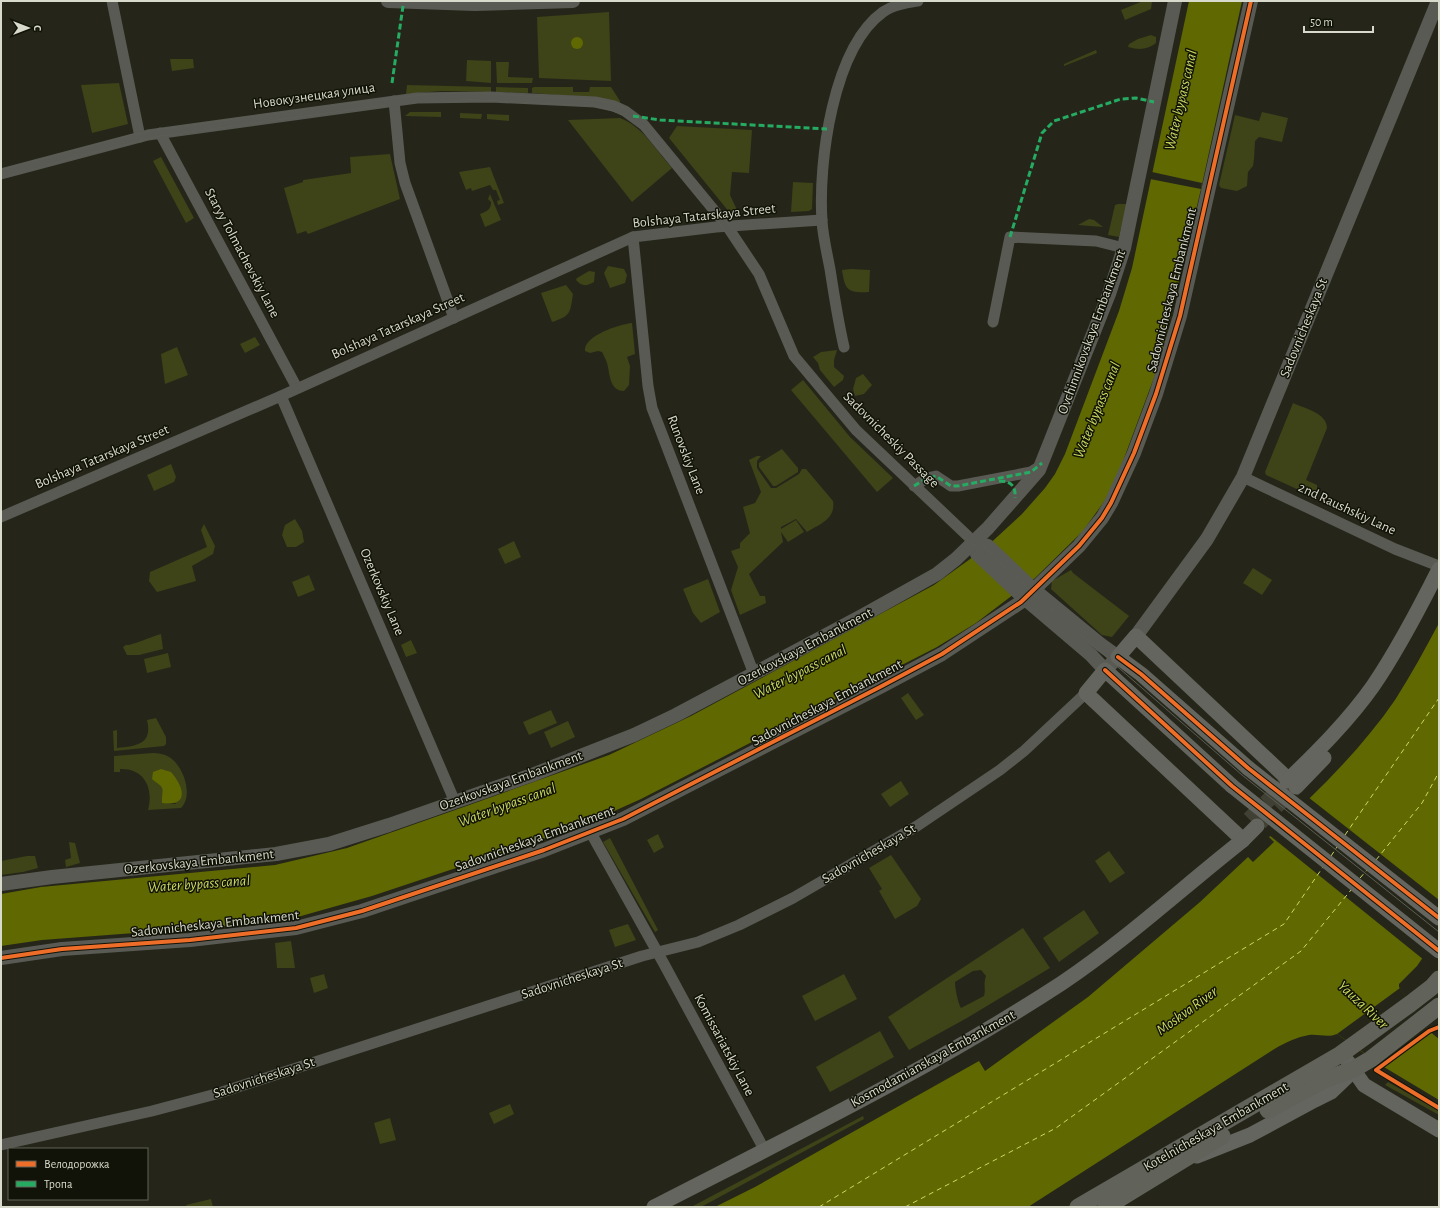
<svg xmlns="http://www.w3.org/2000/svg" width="1440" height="1208" font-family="'Alegreya Sans',sans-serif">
<rect width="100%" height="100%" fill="#252619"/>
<g fill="#3e4318" fill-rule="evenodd">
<path d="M 1143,1 L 1152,1 L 1151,9 L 1125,20 L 1121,10 Z"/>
<path d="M 609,12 L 611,81 L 539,78 L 537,17 Z"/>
<path d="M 1151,35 L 1156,37 L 1156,43 C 1147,50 1139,50 1128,47 L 1129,44 L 1138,39 Z"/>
<path d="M 1096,50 L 1097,53 L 1064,66 L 1064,64 Z"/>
<path d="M 170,59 L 193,59 L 194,68 L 172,71 Z"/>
<path d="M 467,60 L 491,61 L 491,83 L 466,81 Z"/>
<path d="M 496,62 L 509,62 L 508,77 L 533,78 L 532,83 L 497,83 Z"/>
<path d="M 119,83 L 128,124 L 92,133 L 81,85 Z"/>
<path d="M 407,85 L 491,87 L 491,92 L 441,91 L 406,94 Z"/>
<path d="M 496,87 L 528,88 L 528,93 L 496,92 Z"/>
<path d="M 534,87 L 573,87 L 573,92 L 589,92 L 590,87 L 611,87 L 620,101 L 620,103 L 596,98 L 532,93 L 532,88 Z"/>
<path d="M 410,112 L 441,112 L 441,117 L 405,116 Z"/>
<path d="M 1262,112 L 1288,118 L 1282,142 L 1259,137 L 1255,141 L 1254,159 L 1253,166 L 1248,172 L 1247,186 L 1237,191 L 1221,188 L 1219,185 L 1235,115 L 1259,121 Z"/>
<path d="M 460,113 L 482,114 L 481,119 L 460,118 Z"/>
<path d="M 487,114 L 509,115 L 509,121 L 487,119 Z"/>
<path d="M 620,118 C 642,126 656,150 672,168 L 632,202 L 568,120 Z"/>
<path d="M 677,126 L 752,130 L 749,173 L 732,172 L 730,195 L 737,210 L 730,213 L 669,138 Z"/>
<path d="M 390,154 L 400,199 L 308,234 L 306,231 L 297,234 L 284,188 L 303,182 L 303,180 L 351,173 L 350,157 Z"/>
<path d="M 161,157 L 194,218 L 186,223 L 153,161 Z"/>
<path d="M 490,167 L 504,203 L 498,205 L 497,201 L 500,200 L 496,190 L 493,190 L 490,185 L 472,191 L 471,188 L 466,190 L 459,172 Z"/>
<path d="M 793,182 L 813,183 L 812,209 L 809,211 L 791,212 Z"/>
<path d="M 490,194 L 501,220 L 485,227 L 480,214 C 487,211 491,210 491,202 L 488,199 Z"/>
<path d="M 1118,204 L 1127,204 L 1119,237 L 1108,235 L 1115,205 Z"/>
<path d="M 1089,219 L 1094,220 L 1103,227 L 1078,225 Z"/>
<path d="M 608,266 L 624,269 L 627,275 L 625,283 L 610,288 L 604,273 Z"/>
<path d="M 851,269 L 870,270 L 869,292 C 848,293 845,291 842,270 Z"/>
<path d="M 589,271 L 595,272 L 594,282 C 587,286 582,287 576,280 L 577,278 Z"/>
<path d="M 566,285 L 573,294 C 570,313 571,316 552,322 L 541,293 Z"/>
<path d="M 632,323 L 635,354 L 627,357 L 630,366 L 629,385 L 624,391 C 609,391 610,373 607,363 C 607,362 604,356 602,352 L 598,351 L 590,353 L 585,351 C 583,336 620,324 632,323 Z"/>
<path d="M 255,337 L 260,345 L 245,353 L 240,344 Z"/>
<path d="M 177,347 L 188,375 L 165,384 L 161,354 Z"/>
<path d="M 837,350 L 834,360 L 834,367 L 844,376 L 843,380 L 834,387 L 820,370 L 818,363 L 813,357 L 821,352 Z"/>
<path d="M 863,374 L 872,385 L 864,394 L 855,396 L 853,389 L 856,378 Z"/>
<path d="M 803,380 L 850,437 L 893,478 L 877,492 L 791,390 Z"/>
<path d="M 1293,403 C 1304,408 1327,413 1327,428 L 1306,480 L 1317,485 L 1317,491 L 1312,496 L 1266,475 L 1265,472 Z"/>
<path d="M 782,449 L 798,468 L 798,472 L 776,486 L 773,486 L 759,467 L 759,463 Z"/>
<path d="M 757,456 L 761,456 L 757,461 L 757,468 L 771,488 L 776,488 L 799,474 L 802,469 L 806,469 L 833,501 C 836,519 820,524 807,532 L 796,519 L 781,527 L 781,529 L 796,520 L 804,532 L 788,542 L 781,532 L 783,542 L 749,574 L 760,596 L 765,596 L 766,603 L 740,615 L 731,590 L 738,567 L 731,551 L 740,548 L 740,543 L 750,533 L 743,507 L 755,503 L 761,492 L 749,460 Z"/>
<path d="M 171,464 L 176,477 L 174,482 L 154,491 L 147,475 Z"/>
<path d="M 295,519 L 302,531 L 304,542 L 296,547 L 287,547 L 282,535 L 285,525 Z"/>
<path d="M 204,524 L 215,546 L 213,554 L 192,566 L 196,581 L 157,592 L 149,581 L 150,572 L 207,547 L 201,530 Z"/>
<path d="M 514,541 L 521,557 L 505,564 L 498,549 Z"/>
<path d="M 1253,568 L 1272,580 L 1262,595 L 1243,583 Z"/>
<path d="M 1071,570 L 1073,573 L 1129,616 L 1112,637 L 1102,635 L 1051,589 L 1052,581 Z"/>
<path d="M 309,575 L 315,590 L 298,597 L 292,582 Z"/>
<path d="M 708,579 L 720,612 L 701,623 L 693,613 L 683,589 Z"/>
<path d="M 161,634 L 163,649 L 139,655 L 127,655 L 123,647 L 126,645 C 131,646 153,636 161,634 Z"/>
<path d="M 411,640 L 417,653 L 406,657 L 401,645 Z"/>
<path d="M 168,653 L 171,667 L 147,673 L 144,659 Z"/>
<path d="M 908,693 L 924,715 L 916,720 L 901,698 Z"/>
<path d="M 551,710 L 557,723 L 529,735 L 523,722 Z"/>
<path d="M 156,718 L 166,737 L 166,744 L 164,746 L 114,751 L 113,731 L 117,730 L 117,748 C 137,746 153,744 147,720 Z"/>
<path d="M 568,721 L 575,737 L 551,748 L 544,732 Z"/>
<path d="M 153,753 C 159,753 164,754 169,757 C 183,765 194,795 181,808 L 148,810 C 154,788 144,768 120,769 L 120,772 L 114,772 L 114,756 ZM 161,784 L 176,804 L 162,803 L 163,788 Z"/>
<path d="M 901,781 L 909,794 L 890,807 L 881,794 Z"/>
<path d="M 658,834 L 664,847 L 654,853 L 647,840 Z"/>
<path d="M 610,838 L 658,930 L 655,932 L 603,842 Z"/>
<path d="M 69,842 L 75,843 L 80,863 L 66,867 L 65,860 L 71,858 Z"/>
<path d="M 1109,851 L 1125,873 L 1110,883 L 1095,861 Z"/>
<path d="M 891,855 L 921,899 L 917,906 L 895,919 L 879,891 L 882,889 L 869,868 Z"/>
<path d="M 27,856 L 35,856 L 38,868 L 23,872 L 1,875 L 1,861 Z"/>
<path d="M 1084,910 L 1099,933 L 1059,962 L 1043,938 Z"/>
<path d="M 628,924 L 636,940 L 615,947 L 609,930 Z"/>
<path d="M 1023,928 L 1050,968 L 967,1018 L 909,1050 L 888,1017 ZM 981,970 L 986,976 C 983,984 986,989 984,996 L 961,1008 C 958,1003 955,988 955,982 L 973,971 Z"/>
<path d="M 291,941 L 295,968 L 277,968 L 275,943 Z"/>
<path d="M 324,974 L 328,988 L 314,993 L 310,978 Z"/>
<path d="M 844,974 L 857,999 L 815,1021 L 802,996 Z"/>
<path d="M 880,1031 L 894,1057 L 830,1092 L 816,1067 Z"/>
<path d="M 1388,1082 L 1439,1111 L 1439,1115 L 1385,1085 Z"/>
<path d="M 510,1104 L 514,1114 L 494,1124 L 489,1113 Z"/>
<path d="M 863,1116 L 864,1119 L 701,1207 L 691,1207 Z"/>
<path d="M 390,1118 L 396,1140 L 380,1144 L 374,1123 Z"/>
<path d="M 211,1199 L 213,1207 L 187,1207 L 186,1205 Z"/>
</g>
<g fill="#606802">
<path d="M 1189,1 L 1242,1 L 1201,189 L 1166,336 L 1155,375 L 1120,469 L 1108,496 L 1083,531 L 1035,578 L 976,623 L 937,647 L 641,799 L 592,821 L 546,838 L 372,896 L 294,918 L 240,925 L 42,940 L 1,946 L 1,894 L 41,887 L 275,865 L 347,848 L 458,809 L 609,755 L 691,716 L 934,585 L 984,549 L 1022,514 L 1045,488 L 1055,474 L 1065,454 L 1119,311 L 1132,268 Z"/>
<circle cx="577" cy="43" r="6"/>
<path d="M 1439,623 L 1439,934 L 1417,966 L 1399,984 L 1399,987 L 1429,1031 L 1439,1039 L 1439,1100 L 1379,1064 L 1337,1034 C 1328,1038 1319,1034 1309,1035 C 1297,1037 1287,1042 1276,1048 L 1028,1207 L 715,1207 L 755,1187 L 979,1061 L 985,1071 L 1088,997 L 1200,902 L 1248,857 L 1253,862 L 1274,842 L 1269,837 C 1314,795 1360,751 1395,700 C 1411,675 1425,649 1439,623 Z"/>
<path d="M 161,769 L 171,772 C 184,787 190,807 162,803 C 162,785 166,790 152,779 L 153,772 Z"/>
</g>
<g fill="#252619">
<path d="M 1152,172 L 1202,183 L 1201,189 L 1150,179 Z"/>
<path d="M 1308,797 L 1439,900 L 1439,938 L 1424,960 L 1269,835 Z"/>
<path d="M 1400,988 L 1430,1032 L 1384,1067 L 1337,1034 Z"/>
</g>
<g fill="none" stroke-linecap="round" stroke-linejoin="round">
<g stroke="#cbd95f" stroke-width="1" stroke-dasharray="5 4" stroke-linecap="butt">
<path d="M 1345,835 L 1439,698"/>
<path d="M 1331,856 L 1337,847"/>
<path d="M 1376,860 L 1422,803 L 1439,772"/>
<path d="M 1360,878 L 1367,870"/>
<path d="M 819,1207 L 1284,924 L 1323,867"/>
<path d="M 905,1207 L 1056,1128 L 1301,951 L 1351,890"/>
</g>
<g stroke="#404134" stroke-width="15" stroke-dasharray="15 8" stroke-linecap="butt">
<path d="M 1249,819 L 1287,782"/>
<path d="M 1260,823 L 1294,789"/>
</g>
<g stroke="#595a54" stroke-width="11">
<path d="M 112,1 L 140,137"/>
<path d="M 394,101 L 400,163 L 405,183 L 454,318"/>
<path d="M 160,133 L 297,388"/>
<path d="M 1,174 L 148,135 L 417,98 L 491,97 L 595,102 L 614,106 L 625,111 L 644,125 L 727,226 L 759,274 L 794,356 L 856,430 L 974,542"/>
<path d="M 633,237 L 648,386 L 652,408 L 754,674"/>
<path d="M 993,322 L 1010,237 L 1096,241 L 1124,248"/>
<path d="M 844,347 C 838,321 834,295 830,269 C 827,253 823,237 822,221 C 818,162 833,48 883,12 C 893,5 906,3 918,1"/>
<path d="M 281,396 L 455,802"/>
<path d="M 1243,477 L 1395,549 L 1439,566"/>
<path d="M 914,486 L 927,478 L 936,476 L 951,486 L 958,486 L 1031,472 L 1039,467"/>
<path d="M 1,517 L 281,396 L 633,237 L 716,227 L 822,220"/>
<path d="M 591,833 L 664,964 L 765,1151"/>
<path d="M 1,1145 L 152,1111 L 216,1094 L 642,956 L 698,942 L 739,925 L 793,898 L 917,826 L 1000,770 L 1024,751 L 1086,693"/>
</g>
<g stroke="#595a54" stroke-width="14">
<path d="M 388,1 L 475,4 L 573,1"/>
<path d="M 974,542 L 988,546 L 1033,589 L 1100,644 L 1118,657 L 1105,670 L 1091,655 L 1024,598 L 977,554 Z"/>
<path d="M 1136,636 L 1207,539 L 1243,477 L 1438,1"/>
<path d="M 1,884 L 52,877 L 276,854 L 329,844 L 389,825 L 532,775 L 634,735 L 676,715 L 862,616 L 937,574 L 956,559 L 988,528 L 1039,470 L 1109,294 L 1124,248 L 1175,1"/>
<path d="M 1,958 L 62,949 L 190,940 L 296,928 L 362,911 L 544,850 L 623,819 L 880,687 L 942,654 L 1021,602 L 1079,546 L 1102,518 L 1111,503 L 1134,453 L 1156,394 L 1180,316 L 1251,1"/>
</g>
<g stroke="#63655e" stroke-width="15">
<path d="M 1248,768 L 1141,674 L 1118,657 L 1136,636 L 1289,780"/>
<path d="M 1287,781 C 1318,751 1349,720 1373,686 C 1398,649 1419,609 1439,569"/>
<path d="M 1232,786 L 1105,670 L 1086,693 L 1243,840"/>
<path d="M 1296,787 L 1324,758"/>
<path d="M 1348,1062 L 1364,1085 L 1439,1130"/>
<path d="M 1197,1156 L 1250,1135 L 1315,1100 L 1331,1092 L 1354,1070"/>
<path d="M 654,1207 C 792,1136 932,1068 1062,983 C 1126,940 1182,888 1243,840 L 1257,826"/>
</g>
<g stroke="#61625a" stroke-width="17">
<path d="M 1268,1110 L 1324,1080 L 1354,1069 L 1371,1059 L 1439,1006"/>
<path d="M 1078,1207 L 1341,1054 L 1410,1004 L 1432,987 L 1439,979"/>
<path d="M 1106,1207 L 1222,1136"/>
</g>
<g stroke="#5c5d55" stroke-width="1">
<path d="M 461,99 L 594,106 C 612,110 627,115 642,127 L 731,238 L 756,275 L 774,316"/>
<path d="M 1,170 L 135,134 L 162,129 L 337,105 L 440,93 L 494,94 L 596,100 L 615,104 L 633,112 L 646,123 L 739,237 L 762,272 L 797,356 L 859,428 L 1027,588 L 1242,775 L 1439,932"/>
<path d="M 1,178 L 91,153 L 161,136 L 385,105"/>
<path d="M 780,333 L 791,358 L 854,433 L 984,556"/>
</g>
<g stroke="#63655e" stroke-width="15">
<path d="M 1248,768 L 1439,918"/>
<path d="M 1232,786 L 1439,951"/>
</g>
<g stroke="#26ab63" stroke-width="3" stroke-dasharray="6 3" stroke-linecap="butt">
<path d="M 392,83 L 403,6"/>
<path d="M 633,116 L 660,120 L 827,129"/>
<path d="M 1010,237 L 1042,133 L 1054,121 L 1121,99 L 1136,98 L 1154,102"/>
<path d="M 999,481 C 1011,481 1016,486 1015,498"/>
<path d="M 914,486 L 927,478 L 936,476 L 951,486 L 958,486 L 1031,472 L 1042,463"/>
</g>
<g stroke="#121308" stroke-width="6">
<g id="cycleway">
<path d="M 1118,657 L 1141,674 L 1248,768 L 1439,918"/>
<path d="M 1105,670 L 1232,786 L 1439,951"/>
<path d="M 1,958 L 62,949 L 190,940 L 296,928 L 362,911 L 544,850 L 623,819 L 880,687 L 942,654 L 1021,602 L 1079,546 L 1102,518 L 1111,503 L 1134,453 L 1156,394 L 1180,316 L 1251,1"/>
<path d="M 1439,1027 L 1429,1031 L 1376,1070 L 1439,1108"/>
</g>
</g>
<use href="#cycleway" stroke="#ee6e29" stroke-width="4"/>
</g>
<g text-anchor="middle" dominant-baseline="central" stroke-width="3" stroke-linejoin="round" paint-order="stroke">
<g font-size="14" fill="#d8dacb" stroke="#121308">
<text transform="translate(314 96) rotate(-8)">Новокузнецкая улица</text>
<text transform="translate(704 216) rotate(-6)">Bolshaya Tatarskaya Street</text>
<text transform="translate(242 253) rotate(62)">Staryy Tolmachevskiy Lane</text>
<text transform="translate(1172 290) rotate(-76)">Sadovnicheskaya Embankment</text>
<text transform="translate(398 326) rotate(-24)">Bolshaya Tatarskaya Street</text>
<text transform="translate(1304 328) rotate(-68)">Sadovnicheskaya St</text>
<text transform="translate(1092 332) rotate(-70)">Ovchinnikovskaya Embankment</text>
<text transform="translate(891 440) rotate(45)">Sadovnicheskiy Passage</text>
<text transform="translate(686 455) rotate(69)">Runovskiy Lane</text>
<text transform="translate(102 457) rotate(-23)">Bolshaya Tatarskaya Street</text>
<text transform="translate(1347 509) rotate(25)">2nd Raushskiy Lane</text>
<text transform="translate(382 592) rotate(67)">Ozerkovskiy Lane</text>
<text transform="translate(805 647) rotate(-28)">Ozerkovskaya Embankment</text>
<text transform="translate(827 703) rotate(-28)">Sadovnicheskaya Embankment</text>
<text transform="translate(511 781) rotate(-20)">Ozerkovskaya Embankment</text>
<text transform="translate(535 839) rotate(-20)">Sadovnicheskaya Embankment</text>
<text transform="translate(869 854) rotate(-30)">Sadovnicheskaya St</text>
<text transform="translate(199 862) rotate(-6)">Ozerkovskaya Embankment</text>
<text transform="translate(215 924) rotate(-6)">Sadovnicheskaya Embankment</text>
<text transform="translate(572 979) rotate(-18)">Sadovnicheskaya St</text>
<text transform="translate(724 1045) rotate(62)">Komissariatskiy Lane</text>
<text transform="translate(933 1059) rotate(-29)">Kosmodamianskaya Embankment</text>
<text transform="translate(264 1078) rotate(-18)">Sadovnicheskaya St</text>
<text transform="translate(1216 1127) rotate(-30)">Kotelnicheskaya Embankment</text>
</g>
<g font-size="15" font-style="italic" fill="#cbd95f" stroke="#121308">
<text transform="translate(1181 100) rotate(-77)">Water bypass canal</text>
<text transform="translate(1097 410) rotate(-68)">Water bypass canal</text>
<text transform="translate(800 672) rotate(-27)">Water bypass canal</text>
<text transform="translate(507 805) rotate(-20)">Water bypass canal</text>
<text transform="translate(199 884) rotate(-4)">Water bypass canal</text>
<text transform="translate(1363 1005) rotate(43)">Yauza River</text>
<text transform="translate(1187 1011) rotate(-36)">Moskva River</text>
</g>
</g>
<rect width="1440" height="1208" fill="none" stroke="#d8dacb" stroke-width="4"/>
<rect x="8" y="1148" width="140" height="52" fill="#121308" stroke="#616356"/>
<rect x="16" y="1161" width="20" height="6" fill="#ee6e29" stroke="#616356"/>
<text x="44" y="1168" font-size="12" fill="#d8dacb">Велодорожка</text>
<rect x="16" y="1181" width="20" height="6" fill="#26ab63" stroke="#616356"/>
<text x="44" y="1188" font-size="12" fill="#d8dacb">Тропа</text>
<g transform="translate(28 28) rotate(90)" stroke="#121308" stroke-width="3" paint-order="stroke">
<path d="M0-3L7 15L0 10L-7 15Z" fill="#d8dacb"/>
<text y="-6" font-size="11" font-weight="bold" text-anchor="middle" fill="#d8dacb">С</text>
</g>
<path d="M1304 26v6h69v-6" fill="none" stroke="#d8dacb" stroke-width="2"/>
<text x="1310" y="26" font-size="12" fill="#d8dacb" stroke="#121308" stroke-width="3" paint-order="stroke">50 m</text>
</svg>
